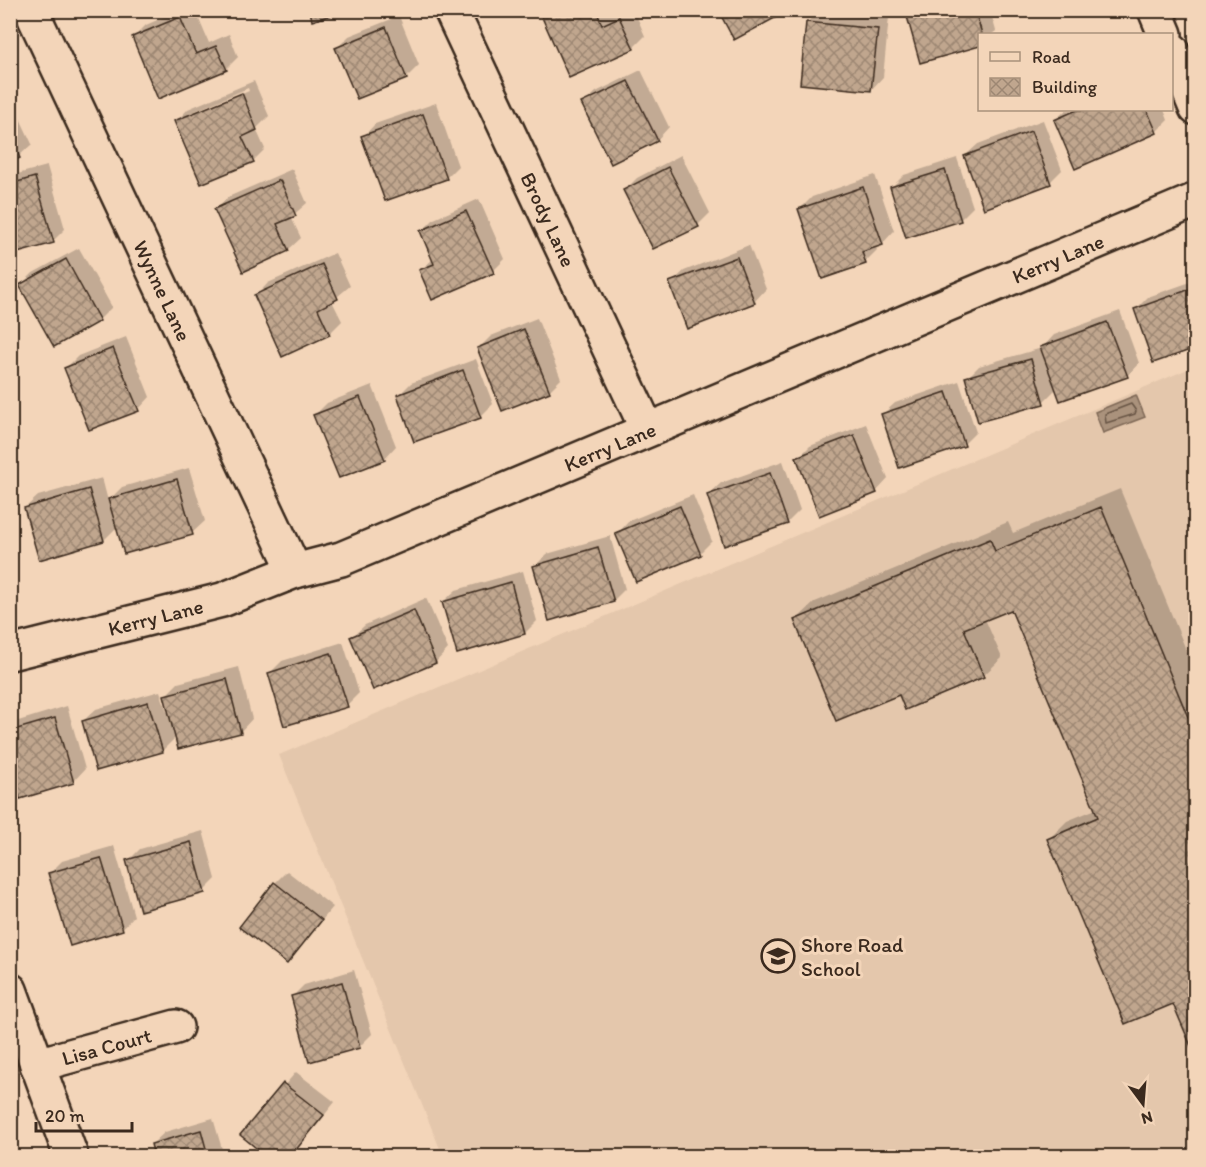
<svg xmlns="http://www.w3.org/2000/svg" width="1206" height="1167" font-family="Itim,sans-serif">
<defs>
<pattern id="building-cross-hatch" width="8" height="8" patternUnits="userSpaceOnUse" patternTransform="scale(1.5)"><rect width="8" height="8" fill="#c0a68e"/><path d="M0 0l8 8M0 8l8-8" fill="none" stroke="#9d8773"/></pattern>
</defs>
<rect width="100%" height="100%" fill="#f3d5b9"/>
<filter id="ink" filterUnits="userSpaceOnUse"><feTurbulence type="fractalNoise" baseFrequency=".0167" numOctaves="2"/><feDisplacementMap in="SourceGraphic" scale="12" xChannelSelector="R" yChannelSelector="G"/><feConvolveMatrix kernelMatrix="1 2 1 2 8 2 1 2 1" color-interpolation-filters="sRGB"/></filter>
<g filter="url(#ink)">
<path fill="#e4c7ac" d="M 1195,366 L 1195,1156 L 443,1156 L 279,755 Z"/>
<path fill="#aa927c" stroke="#7e6856" stroke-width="1.5" d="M 1136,395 L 1145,417 L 1103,433 L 1095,412 Z"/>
<g fill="#0003" fill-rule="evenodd">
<path d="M 114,10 L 129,10 L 115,15 Z"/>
<path d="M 180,10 L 195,10 L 209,43 L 229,34 L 238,57 L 226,69 L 134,37 L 146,25 Z"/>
<path d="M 548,10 L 613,10 L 614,13 L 634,10 L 645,36 L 633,48 L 543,15 Z"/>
<path d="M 819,10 L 889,17 L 883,77 L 871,90 L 807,23 Z"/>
<path d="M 910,10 L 990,10 L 996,31 L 992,34 L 980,34 L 907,13 Z"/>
<path d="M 399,16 L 419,65 L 407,77 L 357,97 L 337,48 L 349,36 Z"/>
<path d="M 641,70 L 669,127 L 657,140 L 583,104 L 596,92 Z"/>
<path d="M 254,81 L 269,116 L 256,129 L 265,149 L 253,161 L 176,122 L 188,109 ZM 248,88 L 249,91 L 188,117 L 188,114 Z"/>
<path d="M 10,97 L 32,144 L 19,156 L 10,160 Z"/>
<path d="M 436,103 L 458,166 L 446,178 L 363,137 L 375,124 Z"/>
<path d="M 1066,110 L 1164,110 L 1168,120 L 1156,132 L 1055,120 Z"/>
<path d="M 1043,120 L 1062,170 L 1050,182 L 965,156 L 978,144 Z"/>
<path d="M 681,155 L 710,213 L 698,225 L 625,190 L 637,178 Z"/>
<path d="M 957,158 L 973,207 L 960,220 L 892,187 L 904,175 Z"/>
<path d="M 47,166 L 65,229 L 53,241 L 10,253 L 10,176 Z"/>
<path d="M 292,169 L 307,203 L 291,217 L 301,238 L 288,250 L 216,210 L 228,197 Z"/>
<path d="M 875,175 L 894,231 L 882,244 L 876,246 L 877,250 L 865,262 L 800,209 L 812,197 Z"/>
<path d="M 479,199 L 505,259 L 493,271 L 421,270 L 434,258 L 422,231 L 434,219 Z"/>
<path d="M 749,245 L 766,289 L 754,302 L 671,283 L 684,271 Z"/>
<path d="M 79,248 L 112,307 L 100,319 L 54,345 L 21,285 L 33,273 Z"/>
<path d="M 335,253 L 350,286 L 332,301 L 342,321 L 329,334 L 256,296 L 268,283 Z"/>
<path d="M 1196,280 L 1196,346 L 1136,309 L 1148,297 Z"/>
<path d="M 1120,311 L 1139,363 L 1127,376 L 1057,388 L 1043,402 L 967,378 L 979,366 L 1042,348 L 1054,335 Z"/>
<path d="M 537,318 L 561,379 L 549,391 L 479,348 L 491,336 Z"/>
<path d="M 126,337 L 150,397 L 138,410 L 66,368 L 78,356 Z"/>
<path d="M 476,359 L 493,404 L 480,417 L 399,395 L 411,383 Z"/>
<path d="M 959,381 L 976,432 L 964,444 L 882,415 L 895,403 Z"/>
<path d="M 372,385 L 396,446 L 384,459 L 315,415 L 327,403 Z"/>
<path d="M 866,424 L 888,479 L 876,492 L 798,458 L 810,446 Z"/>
<path d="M 783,461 L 800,510 L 787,523 L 708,495 L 721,483 Z"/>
<path d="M 189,468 L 205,521 L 192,533 L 118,526 L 104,540 L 25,508 L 38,496 L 102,478 L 108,501 L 122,487 Z"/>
<path d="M 1120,489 L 1196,674 L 1196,1054 L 1174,1002 L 1049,839 L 1067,821 L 1096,809 L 1011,608 L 985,619 L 1002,658 L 983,676 L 900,693 L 796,620 L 815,602 L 1008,522 L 1013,533 Z"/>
<path d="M 693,495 L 712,541 L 700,553 L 617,534 L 629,521 Z"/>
<path d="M 610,536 L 625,589 L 613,601 L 535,566 L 547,554 Z"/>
<path d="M 523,571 L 537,621 L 525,633 L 458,652 L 443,602 L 456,590 Z"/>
<path d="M 426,598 L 448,649 L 436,662 L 374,688 L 352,637 L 365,625 Z"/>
<path d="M 343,642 L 359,693 L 347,705 L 269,674 L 282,661 Z"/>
<path d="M 239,667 L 252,719 L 240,732 L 176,737 L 162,751 L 83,721 L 96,709 L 160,691 L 167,712 L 169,711 L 165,696 L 178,683 Z"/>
<path d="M 67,706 L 85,769 L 73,782 L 10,760 L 10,726 L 15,722 Z"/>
<path d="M 203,831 L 216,879 L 204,891 L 128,861 L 140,849 Z"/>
<path d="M 114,846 L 134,916 L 122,929 L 50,873 L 62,861 Z"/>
<path d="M 287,871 L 333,907 L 287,962 L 275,883 Z"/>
<path d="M 354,970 L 372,1034 L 360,1046 L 310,1061 L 292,997 L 304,985 Z"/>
<path d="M 296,1072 L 335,1102 L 291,1156 L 269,1156 L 242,1135 Z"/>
<path d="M 213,1118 L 224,1156 L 156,1156 L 152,1144 L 165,1132 Z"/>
</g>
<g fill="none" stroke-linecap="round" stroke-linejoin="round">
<path stroke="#675444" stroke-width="1.5" d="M 1131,404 L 1136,411 L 1135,414 L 1106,423 L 1105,414 Z"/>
</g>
<g fill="url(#building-cross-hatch)" stroke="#3b2a1e" stroke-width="1.5">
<path d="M 310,10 L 348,10 L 312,21 Z"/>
<path d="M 551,10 L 596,10 L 602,25 L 619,17 L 634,49 L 569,78 L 541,15 Z"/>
<path d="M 718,10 L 786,10 L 786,12 L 734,40 Z"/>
<path d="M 914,10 L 975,10 L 982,34 L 980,34 L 980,46 L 920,63 L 906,13 Z"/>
<path d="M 180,17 L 196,54 L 216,46 L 227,70 L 158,99 L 132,37 Z"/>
<path d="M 806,22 L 878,29 L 871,91 L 800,84 Z"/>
<path d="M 386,27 L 407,79 L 357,99 L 335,48 Z"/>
<path d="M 628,81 L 658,141 L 611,164 L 581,103 Z"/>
<path d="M 242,93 L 257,130 L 242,137 L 254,162 L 201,184 L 174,121 Z"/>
<path d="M 1077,110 L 1147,110 L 1157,133 L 1075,169 L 1054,120 Z"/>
<path d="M 423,114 L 447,179 L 385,201 L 361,136 Z"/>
<path d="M 1031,131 L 1051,184 L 984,209 L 964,156 Z"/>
<path d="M 10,136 L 20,158 L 10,162 Z"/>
<path d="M 668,167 L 699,227 L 653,249 L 623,190 Z"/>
<path d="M 945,170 L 961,221 L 906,238 L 890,187 Z"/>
<path d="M 35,177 L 54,243 L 10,255 L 10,184 Z"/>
<path d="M 280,180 L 296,216 L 277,224 L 289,251 L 243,272 L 214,209 Z"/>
<path d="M 863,187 L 883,245 L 862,252 L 866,264 L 822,279 L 798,209 Z"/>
<path d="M 466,211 L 494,273 L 432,300 L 419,270 L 434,264 L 420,231 Z"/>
<path d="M 737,257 L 755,303 L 687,329 L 669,282 Z"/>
<path d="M 66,259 L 100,321 L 54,347 L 19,285 Z"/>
<path d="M 322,264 L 338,299 L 318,309 L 330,335 L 282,357 L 254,295 Z"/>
<path d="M 1196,287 L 1196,348 L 1153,363 L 1134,309 Z"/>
<path d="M 1107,322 L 1128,377 L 1060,401 L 1040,347 Z"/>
<path d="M 524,329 L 550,392 L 502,411 L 477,348 Z"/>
<path d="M 113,348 L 139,411 L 89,430 L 64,368 Z"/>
<path d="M 1031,359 L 1044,404 L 978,422 L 965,377 Z"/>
<path d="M 463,370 L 481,418 L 414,442 L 397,395 Z"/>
<path d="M 946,392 L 965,446 L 899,468 L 881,414 Z"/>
<path d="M 360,397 L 385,460 L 339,478 L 313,415 Z"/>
<path d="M 854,435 L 877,493 L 819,516 L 796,457 Z"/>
<path d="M 770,473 L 788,524 L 724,546 L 707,495 Z"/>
<path d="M 177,479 L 193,535 L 124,554 L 108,499 Z"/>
<path d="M 89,489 L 104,541 L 39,560 L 24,508 Z"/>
<path d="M 680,506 L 701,555 L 636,582 L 615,533 Z"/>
<path d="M 1101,507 L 1188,717 L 1196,714 L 1196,1058 L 1173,1004 L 1125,1024 L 1047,839 L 1098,817 L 1011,610 L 964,629 L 984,677 L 905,710 L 899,695 L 836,721 L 794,620 L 990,539 L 995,551 Z"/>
<path d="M 598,547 L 614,602 L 549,621 L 533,566 Z"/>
<path d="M 511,582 L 525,634 L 457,654 L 442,602 Z"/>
<path d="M 414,610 L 436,663 L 373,690 L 350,637 Z"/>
<path d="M 331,653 L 348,707 L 284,726 L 268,673 Z"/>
<path d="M 227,679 L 241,733 L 178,749 L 164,695 Z"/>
<path d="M 148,702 L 163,752 L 96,771 L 82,721 Z"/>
<path d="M 55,718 L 74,783 L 20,799 L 10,766 L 10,731 Z"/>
<path d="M 191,842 L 205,893 L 140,911 L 126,860 Z"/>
<path d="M 101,858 L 123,930 L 70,946 L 48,873 Z"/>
<path d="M 274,882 L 322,920 L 287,964 L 239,927 Z"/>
<path d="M 342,982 L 360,1048 L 309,1062 L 291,996 Z"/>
<path d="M 283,1083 L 324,1115 L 291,1156 L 266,1156 L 240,1135 Z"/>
<path d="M 201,1130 L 208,1156 L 154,1156 L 151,1144 Z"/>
</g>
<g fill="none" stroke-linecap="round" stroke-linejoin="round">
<g stroke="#3b2a1e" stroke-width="38">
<g id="minor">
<path id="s1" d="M 31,10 L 295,571"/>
<path id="s2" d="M 451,10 L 647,429"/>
<path d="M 1155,10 L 1165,34"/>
<path d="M 1172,50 L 1196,108"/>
<path id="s3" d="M 10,653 L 222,600 L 295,571 L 341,559 L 1196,200"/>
<path d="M 10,990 L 71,1156"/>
<path id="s4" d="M 37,1065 L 176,1027"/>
</g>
</g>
<use href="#minor" stroke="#f3d5b9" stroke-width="33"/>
</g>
</g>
<defs>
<g id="school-ring" transform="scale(1.725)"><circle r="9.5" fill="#f3d5b9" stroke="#3b2a1e" stroke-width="1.5"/><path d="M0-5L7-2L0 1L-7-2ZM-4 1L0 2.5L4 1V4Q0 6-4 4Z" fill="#3b2a1e"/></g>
</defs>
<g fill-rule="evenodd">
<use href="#school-ring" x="778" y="956"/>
</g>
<g text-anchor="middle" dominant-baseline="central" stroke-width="6" stroke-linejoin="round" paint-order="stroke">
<g font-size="21" fill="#3b2a1e" stroke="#f3d5b9">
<text stroke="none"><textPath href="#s2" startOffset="231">Brody Lane</textPath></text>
<text stroke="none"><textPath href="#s3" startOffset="1122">Kerry Lane</textPath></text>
<text stroke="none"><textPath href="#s1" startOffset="310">Wynne Lane</textPath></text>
<text stroke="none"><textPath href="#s3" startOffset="636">Kerry Lane</textPath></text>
<text stroke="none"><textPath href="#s3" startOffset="150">Kerry Lane</textPath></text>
<text stroke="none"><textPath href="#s4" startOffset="72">Lisa Court</textPath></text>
</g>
<g font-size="21" fill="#3b2a1e" stroke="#f3d5b9" text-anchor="start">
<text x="801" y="944">Shore Road<tspan x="801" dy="24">School</tspan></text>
</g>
</g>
<rect width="1206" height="1167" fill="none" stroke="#f3d5b9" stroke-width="36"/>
<rect x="18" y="18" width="1170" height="1131" fill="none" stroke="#3b2a1e" stroke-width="2" filter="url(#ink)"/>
<rect x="978" y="33" width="195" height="78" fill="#f3d5b9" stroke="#a9917b" stroke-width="1.5"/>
<rect x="990" y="52" width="30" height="9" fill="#f3d5b9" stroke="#a9917b" stroke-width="1.5"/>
<text x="1032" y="63" font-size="18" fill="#3b2a1e">Road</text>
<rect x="990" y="78" width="30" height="18" fill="url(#building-cross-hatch)" stroke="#a9917b" stroke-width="1.5"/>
<text x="1032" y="93" font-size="18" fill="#3b2a1e">Building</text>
<g transform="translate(1143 1104) rotate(164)" stroke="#f3d5b9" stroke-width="4.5" paint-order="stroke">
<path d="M0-4.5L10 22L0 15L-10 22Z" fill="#3b2a1e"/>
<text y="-9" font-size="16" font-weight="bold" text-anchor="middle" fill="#3b2a1e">N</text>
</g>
<path d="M36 1122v9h96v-9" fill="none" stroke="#3b2a1e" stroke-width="3"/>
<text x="45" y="1122" font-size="18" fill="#3b2a1e" stroke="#f3d5b9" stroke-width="4.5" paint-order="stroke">20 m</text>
</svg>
